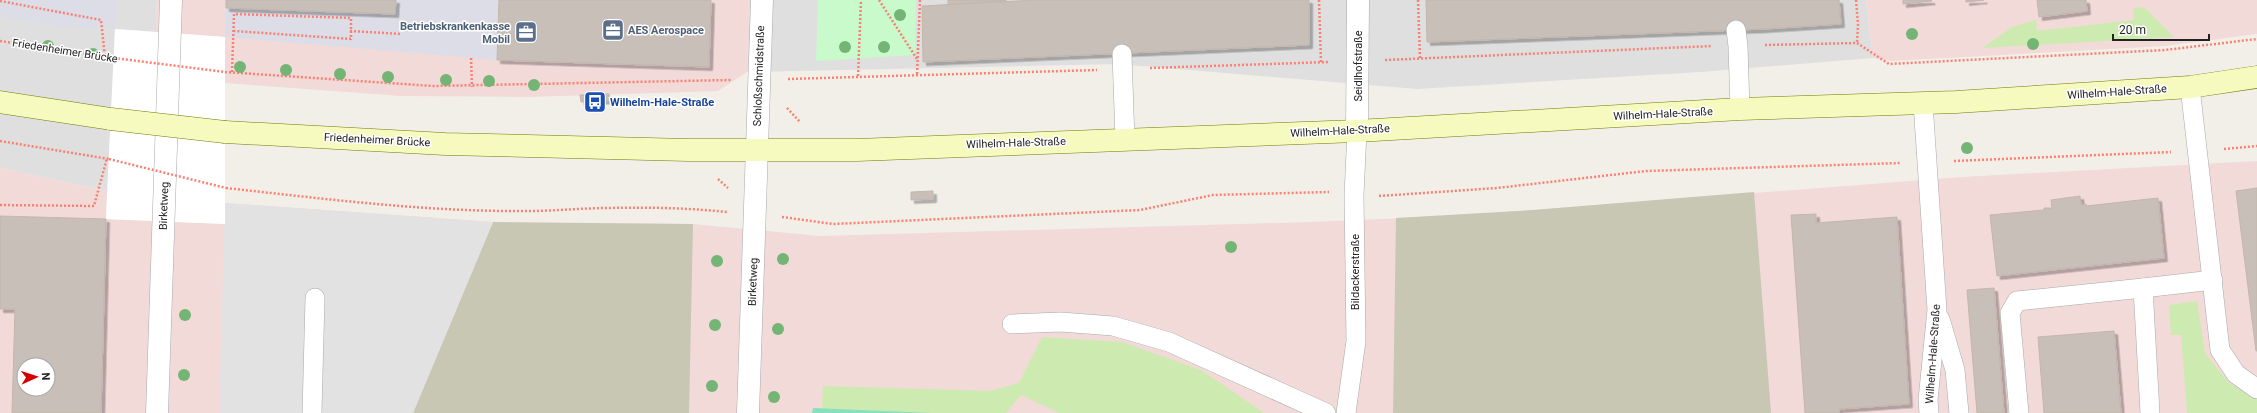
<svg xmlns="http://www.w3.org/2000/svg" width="2257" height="413" font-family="Roboto,sans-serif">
<defs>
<filter id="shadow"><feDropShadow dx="3.5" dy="3.5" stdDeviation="0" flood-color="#0004"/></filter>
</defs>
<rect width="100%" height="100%" fill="#f2efe9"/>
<g fill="#e0dfdf">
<path d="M 0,0 L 157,0 L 156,32 L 115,29 L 107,191 L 0,168 Z"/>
<path d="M 749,0 L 1866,0 L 1873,58 L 1700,72 L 1417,89 L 1118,64 L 747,72 Z"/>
</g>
<g fill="#f2dad9" fill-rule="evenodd">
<path d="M 157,0 L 749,0 L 747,72 L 718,91 L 528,97 L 401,96 L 225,83 L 225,37 L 156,32 Z"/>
<path d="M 1866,0 L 2257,0 L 2257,34 L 2165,46 L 1891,61 L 1873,58 Z"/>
<path d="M 2257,161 L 2257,413 L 0,413 L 0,168 L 107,191 L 106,219 L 225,224 L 225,203 L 493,222 L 693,224 L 820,236 L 1310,222 L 1455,216 L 1962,177 ZM 24,365 L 48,365 L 48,389 L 24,389 Z"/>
</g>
<g fill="#c7c7b4">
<path d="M 1754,192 L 1771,413 L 1393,413 L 1396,218 L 1533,210 Z"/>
<path d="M 493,222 L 693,224 L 689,413 L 413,413 Z"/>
</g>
<g fill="#cdebb0">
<path d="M 2144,7 L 2174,37 L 1982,48 L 2012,27 L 2036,20 L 2037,31 L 2134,20 L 2133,8 Z"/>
<path d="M 2197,301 L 2205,353 L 2229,383 L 2257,399 L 2257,413 L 2187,413 L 2181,335 L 2171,335 L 2169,305 Z"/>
<path d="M 1042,337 L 1122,342 L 1201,370 L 1264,413 L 1059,413 L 1021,395 L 1006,413 L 931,413 L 822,409 L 823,386 L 990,391 L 1019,383 Z"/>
</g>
<path fill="#c8facc" d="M 818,0 L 916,0 L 915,55 L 816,61 Z"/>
<path fill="#88e0be" d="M 813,408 L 933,413 L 812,413 Z"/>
<path fill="#e2e2e2" d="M 225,203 L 493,222 L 413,413 L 219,413 Z"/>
<g fill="#dddde8">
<path d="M 0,0 L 116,0 L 115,29 L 61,27 L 0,17 Z"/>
<path d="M 396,0 L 499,0 L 497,60 L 225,37 L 226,8 L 395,14 Z"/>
</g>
<path fill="#fff" d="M 115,29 L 225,37 L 225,224 L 106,219 Z"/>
<g fill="#c7bfb8" stroke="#c4b6ab" fill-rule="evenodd" filter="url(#shadow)">
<path d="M 226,0 L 396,0 L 395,14 L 226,8 Z"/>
<path d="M 499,0 L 711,0 L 709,67 L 497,60 Z"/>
<path d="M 948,0 L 1006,0 L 1006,1 L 948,5 Z"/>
<path d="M 1036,0 L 1309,0 L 1309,45 L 923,62 L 922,6 Z"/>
<path d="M 1426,0 L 1839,0 L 1841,24 L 1764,29 L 1427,42 Z"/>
<path d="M 1903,0 L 1931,0 L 1932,1 L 1903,4 Z"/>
<path d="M 1966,0 L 1984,0 L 1966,2 Z"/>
<path d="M 2037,0 L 2086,0 L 2087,11 L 2039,17 Z"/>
<path d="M 609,94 L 610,100 L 581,102 L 580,95 Z"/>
<path d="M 2257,188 L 2257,351 L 2256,351 L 2236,191 Z"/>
<path d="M 933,191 L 933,199 L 911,200 L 911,192 Z"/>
<path d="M 2080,196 L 2081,205 L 2086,204 L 2086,206 L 2158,198 L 2164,258 L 1997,276 L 1990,215 L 2044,210 L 2044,208 L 2052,208 L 2051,200 Z"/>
<path d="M 1816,214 L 1816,223 L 1897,217 L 1909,404 L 1839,409 L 1839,413 L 1805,413 L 1791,215 Z"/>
<path d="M 0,216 L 106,219 L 101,413 L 12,413 L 15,309 L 0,309 ZM 24,365 L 48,365 L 48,389 L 24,389 Z"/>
<path d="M 1994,288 L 2004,413 L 1977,413 L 1967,290 Z"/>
<path d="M 2114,331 L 2121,413 L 2044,413 L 2038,337 Z"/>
</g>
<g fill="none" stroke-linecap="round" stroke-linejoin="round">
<g stroke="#a9a9a9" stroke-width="20">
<g id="service">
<path d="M 1736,30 L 1738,46 L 1740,109"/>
<path d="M 1122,54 L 1125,140"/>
<path d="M 2190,87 L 2220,350 L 2236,374 L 2257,389"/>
<path d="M 1923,103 L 1937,310 L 1928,400 L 1929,413"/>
<path d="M 1940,319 L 1955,370 L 1959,413"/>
<path d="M 1012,324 L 1061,322 L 1113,326 L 1169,342 L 1326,413"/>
<path d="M 312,413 L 315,298"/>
<path d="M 1346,413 L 1356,341 L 1354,195 L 1357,131"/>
<path d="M 2019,413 L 2010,313 L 2017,301 L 2143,288"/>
<path d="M 2150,413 L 2143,288 L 2213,280"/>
</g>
</g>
<g stroke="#a9a9a9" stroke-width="23">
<g id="minor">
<path d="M 1357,131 L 1358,0"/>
<path d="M 157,413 L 171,0"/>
<path d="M 748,413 L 762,0"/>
</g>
</g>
<g stroke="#707d05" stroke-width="23">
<g id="secondary">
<path d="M 0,102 L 111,119"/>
<path d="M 225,132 L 445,144 L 688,150 L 857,150 L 1357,131 L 1740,109 L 1956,102 L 2190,87 L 2257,77"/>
</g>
</g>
<g stroke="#fa8072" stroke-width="2.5" stroke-dasharray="2 2" stroke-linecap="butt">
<path d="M 879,0 L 917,59"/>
<path d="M 1319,0 L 1321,63"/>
<path d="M 1418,0 L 1420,59"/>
<path d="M 1856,0 L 1858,24 L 1857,43"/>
<path d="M 0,1 L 101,20 L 105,57"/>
<path d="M 350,31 L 402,34"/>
<path d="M 0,41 L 114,58"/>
<path d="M 1765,45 L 1857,43 L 1889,64 L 2165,50 L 2257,39"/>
<path d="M 471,58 L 472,87"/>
<path d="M 1385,60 L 1712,46"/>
<path d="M 1150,68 L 1330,62"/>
<path d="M 225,72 L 433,86 L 731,80"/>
<path d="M 232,72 L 234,14 L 351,18 L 351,39 L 234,31"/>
<path d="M 917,74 L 920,0"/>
<path d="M 858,76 L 861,0"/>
<path d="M 788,79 L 1097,70"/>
<path d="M 787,108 L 800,122"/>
<path d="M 0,141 L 109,159"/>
<path d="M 2224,149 L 2257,146"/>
<path d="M 1954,161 L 2171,152"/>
<path d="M 718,179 L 728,188"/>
<path d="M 226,188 C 326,199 427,212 528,211 C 555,211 582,208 609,208 C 649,207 688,208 727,212"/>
<path d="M 1379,196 L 1497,188 L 1646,171 L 1901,163"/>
<path d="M 0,205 L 94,206 L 107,158"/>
<path d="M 782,217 L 833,224 L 1140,210 L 1213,195 L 1329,192"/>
</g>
<use href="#service" stroke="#fff" stroke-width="19"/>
<use href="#minor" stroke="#fff" stroke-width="22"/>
<use href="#secondary" stroke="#f7fabf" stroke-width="22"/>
<g stroke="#707d05" stroke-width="23" stroke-linecap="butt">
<path id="secondary-bridge" d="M 111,119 L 225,132"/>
</g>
<g stroke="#fa8072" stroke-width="2.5" stroke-dasharray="2 2" stroke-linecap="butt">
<path d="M 114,58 L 225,72"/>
<path d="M 109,159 L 226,188"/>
</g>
<use href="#secondary-bridge" stroke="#f7fabf" stroke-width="22"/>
</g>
<g fill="#74b475">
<circle cx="900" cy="15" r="6"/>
<circle cx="1912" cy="34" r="6"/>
<circle cx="2033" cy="44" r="6"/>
<circle cx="48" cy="46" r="6"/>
<circle cx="845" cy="47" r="6"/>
<circle cx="884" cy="47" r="6"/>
<circle cx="93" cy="54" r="6"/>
<circle cx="240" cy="67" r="6"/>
<circle cx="286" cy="70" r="6"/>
<circle cx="340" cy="74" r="6"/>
<circle cx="388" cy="77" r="6"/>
<circle cx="446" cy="80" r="6"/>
<circle cx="489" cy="81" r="6"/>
<circle cx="534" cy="85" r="6"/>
<circle cx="1967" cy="148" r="6"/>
<circle cx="1231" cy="247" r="6"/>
<circle cx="783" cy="259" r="6"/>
<circle cx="717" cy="261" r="6"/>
<circle cx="185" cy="315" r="6"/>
<circle cx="715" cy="325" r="6"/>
<circle cx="778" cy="329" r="6"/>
<circle cx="184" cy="375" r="6"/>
<circle cx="712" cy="386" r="6"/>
<circle cx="774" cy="397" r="6"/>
</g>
<defs>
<g id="office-square" transform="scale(1.15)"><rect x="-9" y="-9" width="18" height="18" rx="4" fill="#5c6f8a" stroke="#fff"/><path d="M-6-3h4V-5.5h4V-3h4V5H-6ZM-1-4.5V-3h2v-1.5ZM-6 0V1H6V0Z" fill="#fff"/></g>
<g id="bus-square" transform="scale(1.15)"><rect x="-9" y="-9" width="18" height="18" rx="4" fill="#1a4fb4" stroke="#fff"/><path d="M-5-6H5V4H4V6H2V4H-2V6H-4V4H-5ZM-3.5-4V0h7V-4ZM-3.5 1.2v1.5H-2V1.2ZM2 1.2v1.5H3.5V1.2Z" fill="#fff"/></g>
</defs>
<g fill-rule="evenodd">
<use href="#office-square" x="613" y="30"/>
<use href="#office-square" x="526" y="32"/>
<use href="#bus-square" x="595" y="102"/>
</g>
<g text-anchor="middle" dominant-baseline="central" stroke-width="3" stroke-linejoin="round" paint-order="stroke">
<g font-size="11" font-weight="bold" fill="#4e5e75" stroke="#fff" text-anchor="end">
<text x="510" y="26">Betriebskrankenkasse<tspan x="510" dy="13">Mobil</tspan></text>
<text x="628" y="30" text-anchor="start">AES Aerospace</text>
</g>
<g font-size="11" fill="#222" stroke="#fff">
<text transform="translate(65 51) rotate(9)">Friedenheimer Brücke</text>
<text transform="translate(1358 66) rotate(-90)">Seidlhofstraße</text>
<text transform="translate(759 76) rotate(-88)">Schloßschmidstraße</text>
<text transform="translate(2117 92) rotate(-4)">Wilhelm-Hale-Straße</text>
<text transform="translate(1663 114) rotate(-3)">Wilhelm-Hale-Straße</text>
<text transform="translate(1340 131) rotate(-3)">Wilhelm-Hale-Straße</text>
<text transform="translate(377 140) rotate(3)">Friedenheimer Brücke</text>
<text transform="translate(1016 143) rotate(-2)">Wilhelm-Hale-Straße</text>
<text transform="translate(164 206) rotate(-88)">Birketweg</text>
<text transform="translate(1355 272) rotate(-90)">Bildackerstraße</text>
<text transform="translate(753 282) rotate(-88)">Birketweg</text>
<text transform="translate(1933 354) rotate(-86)">Wilhelm-Hale-Straße</text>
</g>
<g font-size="11" font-weight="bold" fill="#164399" stroke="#fff" text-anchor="start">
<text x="610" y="102">Wilhelm-Hale-Straße</text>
</g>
</g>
<g transform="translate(36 377) rotate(87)"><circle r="19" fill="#ffffff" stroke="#a7a7a7"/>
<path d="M0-3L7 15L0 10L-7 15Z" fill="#d40000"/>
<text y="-6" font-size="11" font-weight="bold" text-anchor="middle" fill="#222222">N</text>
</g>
<path d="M2113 34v6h96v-6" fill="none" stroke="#222222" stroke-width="2"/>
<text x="2119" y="34" font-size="12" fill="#222222" stroke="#ffffff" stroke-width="3" paint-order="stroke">20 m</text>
</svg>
